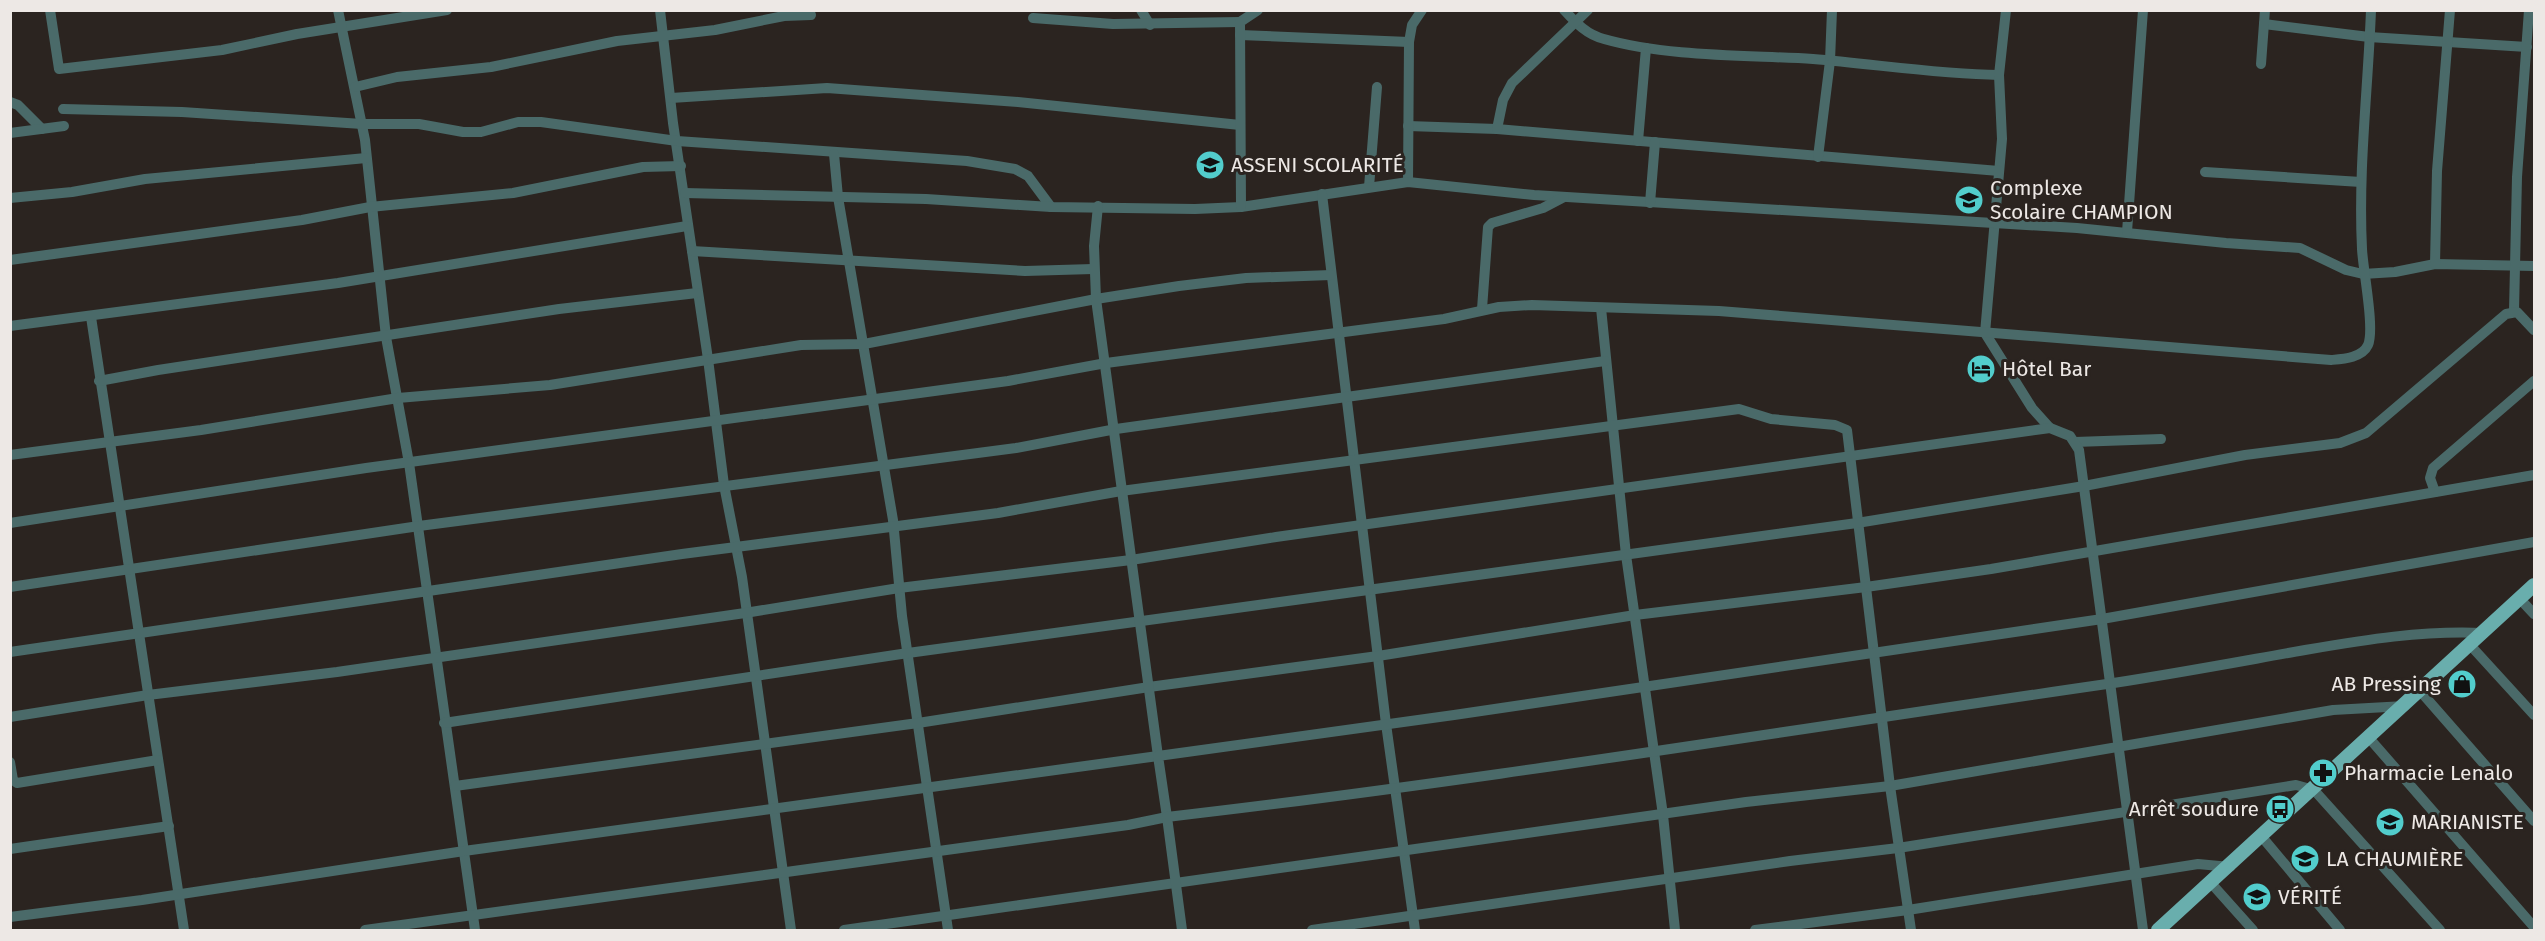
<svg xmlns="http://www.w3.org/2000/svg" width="2545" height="941" font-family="'Fira Sans',sans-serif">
<rect width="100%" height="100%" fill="#2b2420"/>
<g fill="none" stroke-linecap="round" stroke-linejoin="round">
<g stroke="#4a6a69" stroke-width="10">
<path d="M 50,10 L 59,69 L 222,50 L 297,34 L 447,10"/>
<path d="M 338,10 L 365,140 L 386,337 L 409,463 L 475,930"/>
<path d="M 660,10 L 673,123 L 708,359 L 724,485 L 742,577 L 791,930"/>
<path d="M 1141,10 L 1150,25"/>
<path d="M 1564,10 C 1576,23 1587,35 1604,39 C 1667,57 1747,55 1813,59 C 1875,64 1936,74 1999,75"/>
<path d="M 2006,10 L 1999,75 L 2002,139 L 1985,333 L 2032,408 L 2050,428"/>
<path d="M 1033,18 L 1113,24 L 1240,22"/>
<path d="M 2264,24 L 2369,37 L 2527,47"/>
<path d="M 1240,35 L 1409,42"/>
<path d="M 2261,64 L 2265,10"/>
<path d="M 355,87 L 397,77 L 491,67 L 617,41 L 715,30 L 784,16 L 811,15"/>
<path d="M 671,98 L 827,88 L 1018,102 L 1240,125"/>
<path d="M 10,102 L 18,105 L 42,129"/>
<path d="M 63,109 L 182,112 L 362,124 L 419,124 L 463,132 L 481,132 L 518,122 L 541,122 L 677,141 L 967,161 L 1015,169 L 1028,176 L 1051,207"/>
<path d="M 1408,126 L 1497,129 L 1999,171"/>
<path d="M 1497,129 L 1503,100 L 1512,83 L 1588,10"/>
<path d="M 10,133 L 64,126"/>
<path d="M 1638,141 L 1646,48"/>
<path d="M 834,154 L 838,197 L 893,520 L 902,616 L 948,930"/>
<path d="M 1818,157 L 1830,61 L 1832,10"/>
<path d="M 2205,172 L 2361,182"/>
<path d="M 1408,182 L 1409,42 L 1412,25 L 1422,10"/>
<path d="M 1369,187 L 1377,87"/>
<path d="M 685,193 L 926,199 L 1051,207 L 1195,209 L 1241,207 L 1408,182 L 1534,195 L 2077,228 L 2226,243 L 2300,248 L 2346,270 L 2363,274 L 2395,272 L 2435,264 L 2534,266"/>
<path d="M 1322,194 L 1386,724 L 1415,930"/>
<path d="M 10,198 L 72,192 L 145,179 L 366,158"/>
<path d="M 1650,203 L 1655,142"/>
<path d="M 1241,207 L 1240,22 L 1258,10"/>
<path d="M 2127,232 L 2143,10"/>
<path d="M 692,251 L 1025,271 L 1093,269"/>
<path d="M 10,260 L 302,220 L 370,207 L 513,193 L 643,167 L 681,166"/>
<path d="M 2435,264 L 2437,171 L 2450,10"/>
<path d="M 1601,308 L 1626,555 L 1663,815 L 1675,930"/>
<path d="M 1482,309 L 1488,227 L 1492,223 L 1543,208 L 1564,197"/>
<path d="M 2514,311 L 2517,177 L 2529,10"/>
<path d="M 91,317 L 184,930"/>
<path d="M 10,326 L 338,283 L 687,226"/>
<path d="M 99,381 L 158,370 L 559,309 L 697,293"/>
<path d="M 2075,442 L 2161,439"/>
<path d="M 10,455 L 201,430 L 398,398 L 550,385 L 801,345 L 864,344 L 1096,299 L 1179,286 L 1246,278 L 1331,275"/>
<path d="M 2435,492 L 2430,478 L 2433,468 L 2534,381"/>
<path d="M 10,523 L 366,468 L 1008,381 L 1106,363 L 1444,319 L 1499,307 L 1532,305 L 1719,311 L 2331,360 C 2343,359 2362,358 2368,345 C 2375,329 2363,270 2362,249 C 2358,169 2368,90 2371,10"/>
<path d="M 10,587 L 419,526 L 1016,448 L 1116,429 L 1605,361"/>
<path d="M 2520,599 L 2534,614"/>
<path d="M 2471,646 L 2534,715"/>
<path d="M 10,652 L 682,554 L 998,513 L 1121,491 L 1739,409 L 1771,419 L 1835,425 L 1847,430 L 1890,786 L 1911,930"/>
<path d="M 2421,692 L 2534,821"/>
<path d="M 10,717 L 148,695 L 337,672 L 745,613 L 899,588 L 1131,560 L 1276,537 L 2050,428 L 2070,436 L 2079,450 L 2143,930"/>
<path d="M 444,723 L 908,653 L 1857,523 L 2084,486 L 2245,455 L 2340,443 L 2366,433 L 2506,314 L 2517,312 L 2534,330"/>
<path d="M 2369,738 L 2534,927"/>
<path d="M 10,762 L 13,780 L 17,783 L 158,760"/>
<path d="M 455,786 L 918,723 L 1149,687 L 1378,656 L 1635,615 L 1866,587 L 1991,569 L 2534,475"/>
<path d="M 2262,837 L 2340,930"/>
<path d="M 10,849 L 169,826"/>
<path d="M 2211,883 L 2253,930"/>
<path d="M 10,917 L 142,900 L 464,851 L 1158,756 L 1096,299 L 1094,246 L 1098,206"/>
<path d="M 365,930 L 1128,825 L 1167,817 L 1158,756 L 1454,715 L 2102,619 L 2534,542"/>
<path d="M 844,930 L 1746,802 L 1890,786 L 2333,710 L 2405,706"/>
<path d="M 1182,930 L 1167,817 C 1479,781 1789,730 2100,685 C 2169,675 2237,662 2305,650 C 2364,640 2423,630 2484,633"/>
<path d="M 1312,930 L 1790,861 L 1898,848 L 2296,785 L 2314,790 L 2440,930"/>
<path d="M 1755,930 L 1908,910 L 2198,864 L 2230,867"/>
</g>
<path stroke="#69aead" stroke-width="14" d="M 2158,930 L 2534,585"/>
</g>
<defs>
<g id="school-disc" transform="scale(1.5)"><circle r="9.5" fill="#52cdcc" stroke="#2b2420"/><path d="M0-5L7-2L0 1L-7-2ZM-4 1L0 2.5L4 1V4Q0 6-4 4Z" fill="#111"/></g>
<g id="hotel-disc" transform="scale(1.5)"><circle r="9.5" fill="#52cdcc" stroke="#2b2420"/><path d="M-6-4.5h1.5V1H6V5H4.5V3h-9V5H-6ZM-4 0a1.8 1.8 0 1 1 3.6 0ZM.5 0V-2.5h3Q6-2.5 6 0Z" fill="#111"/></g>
<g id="shop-disc" transform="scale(1.5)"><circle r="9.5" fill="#52cdcc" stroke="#2b2420"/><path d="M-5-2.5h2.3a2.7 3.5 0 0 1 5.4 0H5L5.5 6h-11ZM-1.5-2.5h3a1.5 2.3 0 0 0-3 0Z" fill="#111"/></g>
<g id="pharmacy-disc" transform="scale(1.5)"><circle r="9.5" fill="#52cdcc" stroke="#2b2420"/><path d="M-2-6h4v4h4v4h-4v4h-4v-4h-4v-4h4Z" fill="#111"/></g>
<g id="bus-disc" transform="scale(1.5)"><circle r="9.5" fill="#52cdcc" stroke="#2b2420"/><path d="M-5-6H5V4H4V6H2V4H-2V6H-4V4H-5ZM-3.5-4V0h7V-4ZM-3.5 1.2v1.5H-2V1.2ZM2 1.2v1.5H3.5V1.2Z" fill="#111"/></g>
</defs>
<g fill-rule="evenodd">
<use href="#school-disc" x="1210" y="165"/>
<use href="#school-disc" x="1969" y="200"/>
<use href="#hotel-disc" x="1981" y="369"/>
<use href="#shop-disc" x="2462" y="684"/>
<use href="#pharmacy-disc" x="2323" y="773"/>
<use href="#bus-disc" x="2280" y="809"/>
<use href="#school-disc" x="2390" y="822"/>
<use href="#school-disc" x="2305" y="859"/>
<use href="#school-disc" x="2257" y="897"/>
</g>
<g text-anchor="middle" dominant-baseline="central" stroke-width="6" stroke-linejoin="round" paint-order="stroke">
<g font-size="21" fill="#ede8e5" stroke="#2b2420" text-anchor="start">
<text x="1231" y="165">ASSENI SCOLARITÉ</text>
<text x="1990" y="188">Complexe<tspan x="1990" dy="24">Scolaire CHAMPION</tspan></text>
<text x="2002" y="369">Hôtel Bar</text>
<text x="2441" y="684" text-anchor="end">AB Pressing</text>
<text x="2344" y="773">Pharmacie Lenalo</text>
<text x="2259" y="809" text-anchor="end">Arrêt soudure</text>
<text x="2411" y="822">MARIANISTE</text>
<text x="2326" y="859">LA CHAUMIÈRE</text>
<text x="2278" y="897">VÉRITÉ</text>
</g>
</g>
<rect width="2545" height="941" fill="none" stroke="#ede8e5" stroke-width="24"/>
</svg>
